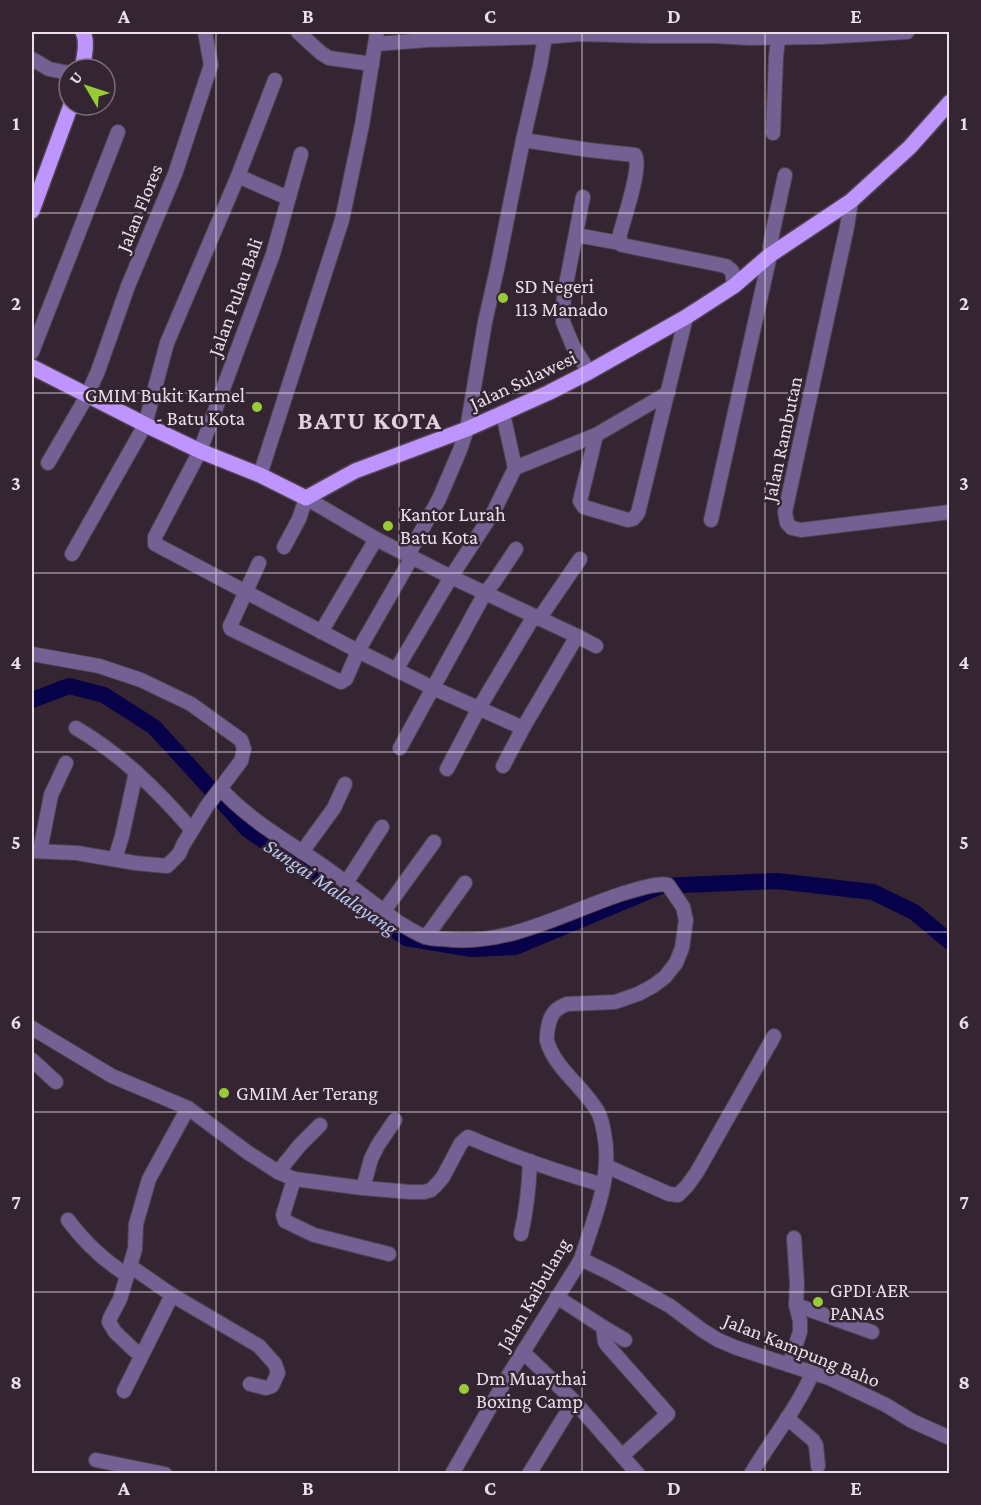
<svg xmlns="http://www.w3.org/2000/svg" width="981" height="1505" font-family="'Crimson Pro',serif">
<rect width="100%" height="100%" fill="#352432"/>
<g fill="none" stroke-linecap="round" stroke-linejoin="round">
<path stroke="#060148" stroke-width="16" d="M 32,700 L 69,686 L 104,695 L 154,727 L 248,830 L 406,938 L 472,949 L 515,947 L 661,886 L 777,881 L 873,892 L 914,912 L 950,942"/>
<g stroke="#52424f" stroke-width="16">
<g id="minor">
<path d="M 298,32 L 321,53 L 329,58 L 372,64"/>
<path d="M 376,44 L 427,40 L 545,37 L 580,34 L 648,36 L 716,36 L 749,38 L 821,37 L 907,32"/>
<path d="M 32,59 L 49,69 L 69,73"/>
<path d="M 773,133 L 776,57 L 778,38"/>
<path d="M 523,140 L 589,150 L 635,155 C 642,168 624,218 620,234 L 620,243 L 622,245 L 726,266 L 732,271 L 734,286"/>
<path d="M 301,154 L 273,254 L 200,451 L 155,537 L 155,544 L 358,651 L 433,688 L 523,728 L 503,766"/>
<path d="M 238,176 L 288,198"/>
<path d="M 583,197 L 564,295 L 563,315 L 563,322 L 573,346 L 589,372"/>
<path d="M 851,201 L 847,227 L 833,291 L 785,512 L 787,523 L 792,528 L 801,530 L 950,512"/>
<path d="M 576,235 L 620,243"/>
<path d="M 32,352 L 118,132"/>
<path d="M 503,414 L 515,468"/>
<path d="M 596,435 L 580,501 L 584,507 L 628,520 L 633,519 L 638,513 L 686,317"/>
<path d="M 48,463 L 87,396 L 98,371 L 128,286 L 175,174 L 211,65 L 205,32"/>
<path d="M 260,475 L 342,220 L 362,125 L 377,32"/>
<path d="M 711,520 L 770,255 L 770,247 L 772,235 L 785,175"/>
<path d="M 284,547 L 299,519 L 306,498 L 376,539 L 451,577 L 577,636 L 596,646"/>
<path d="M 72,554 L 145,425 L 167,343 L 238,176 L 275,80"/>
<path d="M 408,555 L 439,499 L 460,450 L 467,429 L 485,322 L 497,269 L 523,140 L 540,66 L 545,37"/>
<path d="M 259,563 L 232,622 L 230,626 L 231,629 L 341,682 L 346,679 L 358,651 L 412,557"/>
<path d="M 539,619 L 580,559"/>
<path d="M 321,632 L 376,539"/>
<path d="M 32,654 L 99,666 L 141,680 L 191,704 L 241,740 L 244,749 L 241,761 L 207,806 L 183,845 L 179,854 L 167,866 L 135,863 L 77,853 L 32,851"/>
<path d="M 396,670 L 451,577 L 494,511 L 515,468 L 596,435 L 668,393"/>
<path d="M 76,728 C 122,755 157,790 192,830"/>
<path d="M 523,728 L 577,636"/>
<path d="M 400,748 L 485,593 L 494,582 L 516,549"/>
<path d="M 447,769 L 479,708 L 534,616"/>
<path d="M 221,789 C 247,818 283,839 316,861 C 344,880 371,902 398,922 C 407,927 416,934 426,937 C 432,939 439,939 444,939 C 508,947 565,912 624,893 C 635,890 658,882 668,885 L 683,907 L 686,920 L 682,948 L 676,963 L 665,977 L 653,986 L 638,994 L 615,1002 L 567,1004 C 557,1008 552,1012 549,1023 C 548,1028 546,1035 547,1041 C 555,1069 584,1087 598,1112 C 601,1118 603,1127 604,1133 C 613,1177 594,1218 581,1259 L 577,1266 L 508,1376 L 452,1474"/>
<path d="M 40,851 L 51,795 L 66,763"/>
<path d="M 302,852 L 334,808 L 345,784"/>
<path d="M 115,859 L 122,836 L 136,772"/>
<path d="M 346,883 L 382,827"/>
<path d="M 384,911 L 434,842"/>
<path d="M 426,937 L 465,883"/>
<path d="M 32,1028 L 112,1076 L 188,1108 L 247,1152 L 278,1172 L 294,1179 L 363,1188 L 410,1192 L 424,1192 L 431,1190 L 437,1184 L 443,1177 L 461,1143 L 468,1137 C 512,1156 558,1172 603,1185"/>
<path d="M 32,1060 L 56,1082"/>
<path d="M 606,1166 L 669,1194 L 678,1195 L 687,1186 L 697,1172 L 774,1036"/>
<path d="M 278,1172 L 300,1145 L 320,1125"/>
<path d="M 294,1179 L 283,1215 L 285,1221 L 314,1235 L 389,1254"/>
<path d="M 363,1188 L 371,1159 L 378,1145 L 395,1120"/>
<path d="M 68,1220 C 85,1243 103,1260 127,1275"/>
<path d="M 521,1234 C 527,1209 529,1186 530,1161"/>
<path d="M 581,1259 L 612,1274 L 670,1306 L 702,1330 L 718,1340 L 737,1348 L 829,1378 L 886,1405 L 912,1421 L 950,1438"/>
<path d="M 130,1266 L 120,1299 L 110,1318 L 109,1322 L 115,1332 L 135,1351"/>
<path d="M 172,1295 L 259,1346 L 275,1364 L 278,1373 L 272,1386 L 266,1388 L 250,1384"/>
<path d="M 796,1305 L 872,1332"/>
<path d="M 603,1327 L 625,1340"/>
<path d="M 523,1352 L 574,1401 L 622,1456 L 668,1414 L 607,1345 L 605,1342 L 603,1327 L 557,1297"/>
<path d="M 789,1365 L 800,1332 L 800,1321 L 796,1305 L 797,1284 L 794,1238"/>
<path d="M 124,1391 L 172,1295 L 130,1266 L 135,1249 L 136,1224 L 149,1179 L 188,1108"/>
<path d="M 787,1418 L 813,1440 L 816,1445 L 818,1466"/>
<path d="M 622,1456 L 638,1474"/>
<path d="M 96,1460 L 165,1474"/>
<path d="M 529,1474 L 574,1401"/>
<path d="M 751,1474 C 771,1440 796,1410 812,1374"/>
</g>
</g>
<g stroke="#52424f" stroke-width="18">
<g id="major">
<path d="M 82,69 C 84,57 88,43 83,32"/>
<path d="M 32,211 L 71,105"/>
<path d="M 32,367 L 154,429 L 200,451 L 260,475 L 306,498 L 355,471 L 467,429 L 548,393 L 589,372 L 686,317 L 734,286 L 770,255 L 851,201 L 910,147 L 950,102"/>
</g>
</g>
<use href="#minor" stroke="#746194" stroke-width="14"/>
<use href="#major" stroke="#be94fe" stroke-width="15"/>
</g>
<path fill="none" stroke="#ebe0e9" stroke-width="1.5" stroke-opacity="0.55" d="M 216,32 L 216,1474M 399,32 L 399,1474M 582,32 L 582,1474M 765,32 L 765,1474M 32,213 L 950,213M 32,393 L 950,393M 32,573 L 950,573M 32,752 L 950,752M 32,932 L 950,932M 32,1112 L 950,1112M 32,1292 L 950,1292"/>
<g fill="#97cc38" stroke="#352432" stroke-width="2">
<circle cx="503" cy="298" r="6"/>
<circle cx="257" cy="407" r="6"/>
<circle cx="388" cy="526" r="6"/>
<circle cx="224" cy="1093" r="6"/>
<circle cx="818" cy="1302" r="6"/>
<circle cx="464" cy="1389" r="6"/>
</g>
<g text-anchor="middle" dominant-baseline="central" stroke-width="5" stroke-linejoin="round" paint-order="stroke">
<g font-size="20" fill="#ebe0e9" stroke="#352432">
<text transform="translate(139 208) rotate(-68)">Jalan Flores</text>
<text transform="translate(235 297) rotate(-70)">Jalan Pulau Bali</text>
<text transform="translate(523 380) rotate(-25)">Jalan Sulawesi</text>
<text transform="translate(782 439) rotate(-78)">Jalan Rambutan</text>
<text transform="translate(533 1294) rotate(-60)">Jalan Kaibulang</text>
<text transform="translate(802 1350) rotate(22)">Jalan Kampung Baho</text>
</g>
<g font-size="20" fill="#ebe0e9" stroke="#352432" text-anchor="start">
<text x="515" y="286">SD Negeri<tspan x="515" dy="23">113 Manado</tspan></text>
<text x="245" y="395" text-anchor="end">GMIM Bukit Karmel<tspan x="245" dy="23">- Batu Kota</tspan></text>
<text x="400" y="514">Kantor Lurah<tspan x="400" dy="23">Batu Kota</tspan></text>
<text x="236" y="1093">GMIM Aer Terang</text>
<text x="830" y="1290">GPDI AER<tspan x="830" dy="23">PANAS</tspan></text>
<text x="476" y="1378">Dm Muaythai<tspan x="476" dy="23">Boxing Camp</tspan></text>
</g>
<g font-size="21" font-style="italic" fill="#bac9f3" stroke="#352432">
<text transform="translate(331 887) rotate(34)">Sungai Malalayang</text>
</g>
<g font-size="26" font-weight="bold" letter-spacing="1.5" fill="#e5cfe1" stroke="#352432">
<text x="370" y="420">BATU KOTA</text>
</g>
</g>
<rect width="981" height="1505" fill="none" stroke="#352432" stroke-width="66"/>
<g transform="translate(87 87) rotate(309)"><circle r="28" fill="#352432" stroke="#7e6f7b" stroke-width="1.5"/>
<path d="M0-4.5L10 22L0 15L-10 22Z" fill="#97cc38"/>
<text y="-9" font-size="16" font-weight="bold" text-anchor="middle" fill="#ebe0e9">U</text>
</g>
<rect x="33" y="33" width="915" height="1439" fill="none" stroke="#ebe0e9" stroke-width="2"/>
<g font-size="20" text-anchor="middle" font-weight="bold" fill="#ebe0e9">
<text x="124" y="23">A</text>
<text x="308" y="23">B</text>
<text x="490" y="23">C</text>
<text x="674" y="23">D</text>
<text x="856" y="23">E</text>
<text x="16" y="130">1</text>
<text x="964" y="130">1</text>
<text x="16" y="310">2</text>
<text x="964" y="310">2</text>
<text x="16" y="490">3</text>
<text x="964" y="490">3</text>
<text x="16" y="669">4</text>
<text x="964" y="669">4</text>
<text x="16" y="849">5</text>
<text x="964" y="849">5</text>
<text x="16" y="1029">6</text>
<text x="964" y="1029">6</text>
<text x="16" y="1209">7</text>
<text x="964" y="1209">7</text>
<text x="16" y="1389">8</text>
<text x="964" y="1389">8</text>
<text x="124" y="1495">A</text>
<text x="308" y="1495">B</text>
<text x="490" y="1495">C</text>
<text x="674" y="1495">D</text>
<text x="856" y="1495">E</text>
</g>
</svg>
